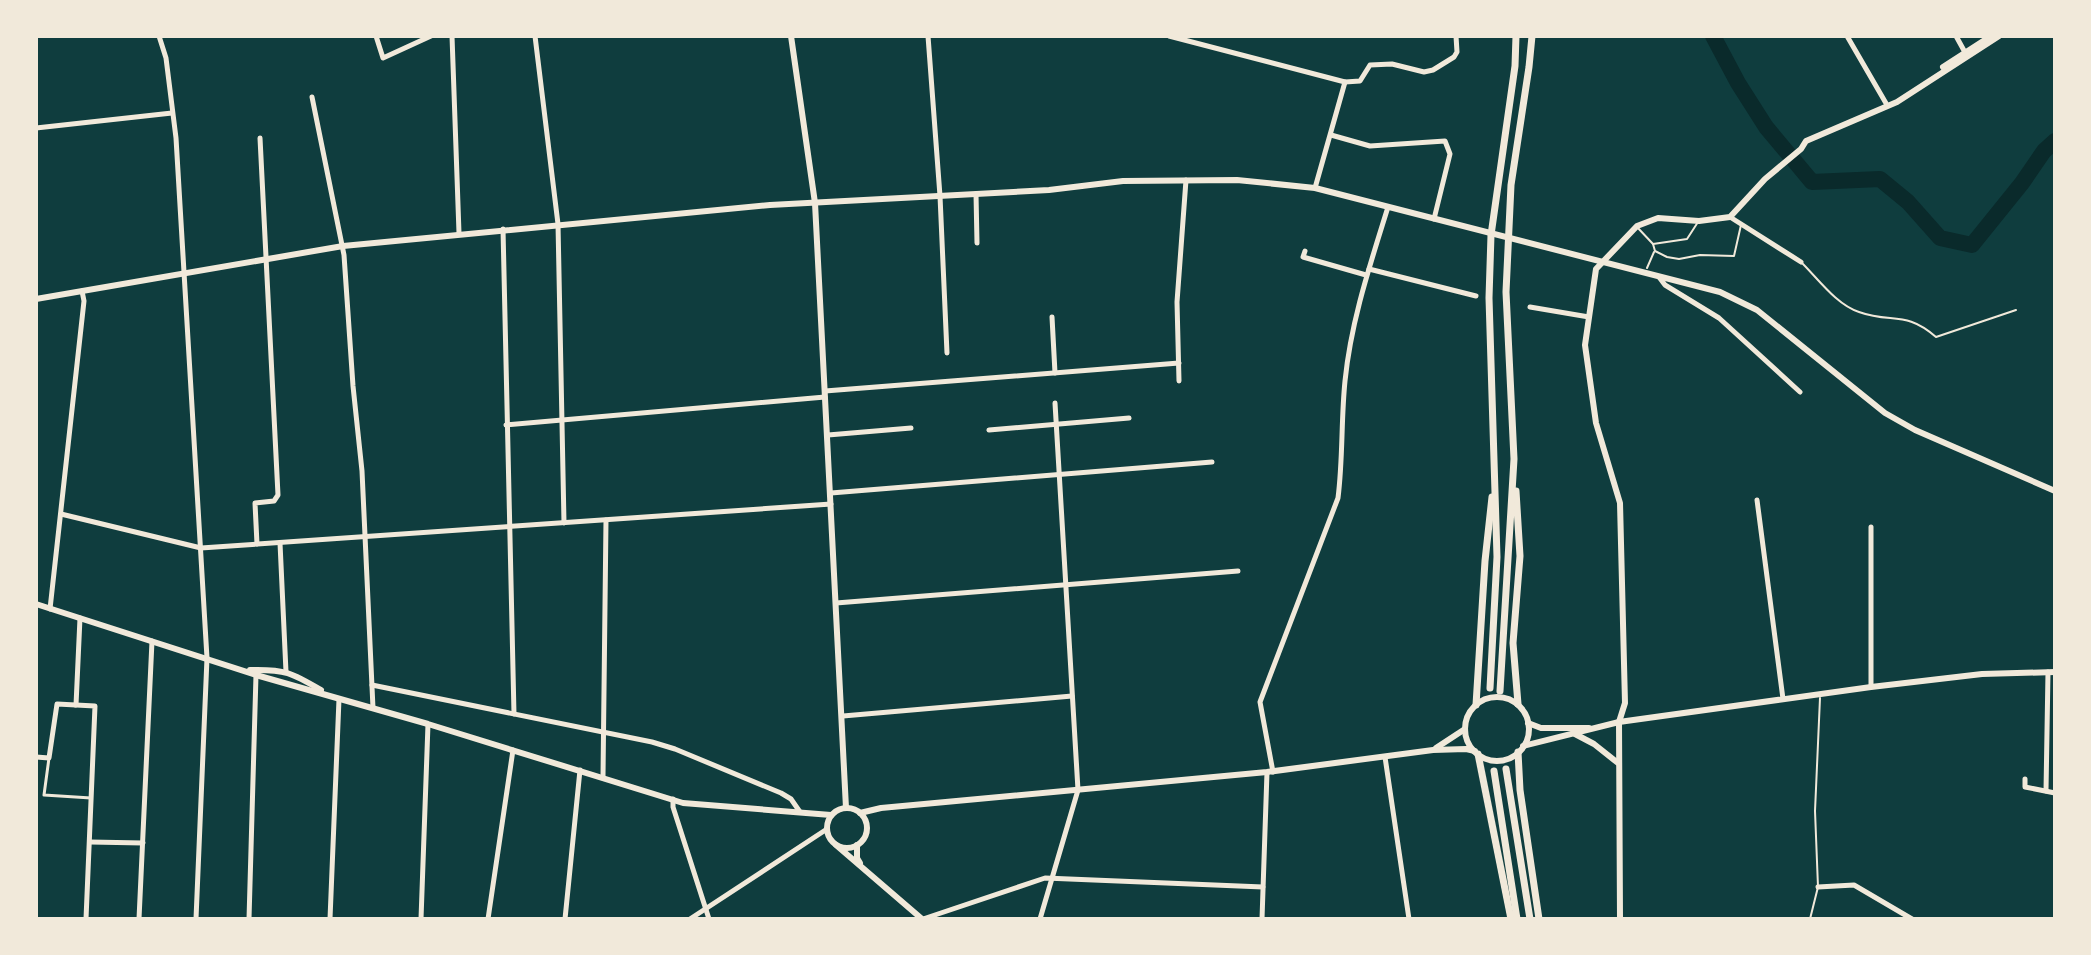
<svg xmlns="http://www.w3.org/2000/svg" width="2091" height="955" font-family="Commissioner,sans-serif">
<rect width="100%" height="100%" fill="#0f3d3e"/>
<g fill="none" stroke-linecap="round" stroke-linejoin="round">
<path stroke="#0a2a2b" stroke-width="16" d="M 1713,36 L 1738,83 L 1766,127 L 1812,182 L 1880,179 L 1908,202 L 1940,238 L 1972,245 L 2022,183 L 2044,151 L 2055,141"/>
<g stroke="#f1e9da" stroke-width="2">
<path d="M 1637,227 L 1653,244 L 1687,239 L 1698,222"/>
<path d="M 1653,244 L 1655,251 L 1667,257 L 1679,259 L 1700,255 L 1734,256 L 1741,225"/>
<path d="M 1802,263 C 1819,280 1837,305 1859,312 C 1892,324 1905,310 1936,337 L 2016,310"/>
<path d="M 1647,268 L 1654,252"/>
<path d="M 1810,919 L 1818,887 L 1815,811 L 1820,698"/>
</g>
<path stroke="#f1e9da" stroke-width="3" d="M 49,758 L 44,795 L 91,798"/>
<g stroke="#f1e9da" stroke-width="5">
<path d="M 159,36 L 166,58 L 176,138 L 207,658 L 196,919"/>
<path d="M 376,36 L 383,58 L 431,36"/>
<path d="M 452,36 L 459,233"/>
<path d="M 535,36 L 558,224 L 564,523"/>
<path d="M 928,36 L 940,196 L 947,353"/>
<path d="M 1169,36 L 1345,82 L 1315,188"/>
<path d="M 1847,36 L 1887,105"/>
<path d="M 1956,36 L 1967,56"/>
<path d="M 1345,82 L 1360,81 L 1370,65 L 1392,64 L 1424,72 L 1433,70 L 1454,57 L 1457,52 L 1456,36"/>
<path d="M 312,97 L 344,255 L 353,386 L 362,471 L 373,708"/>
<path d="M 36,128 L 172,113"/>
<path d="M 1331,135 L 1370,146 L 1445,141 L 1450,154 L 1434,219"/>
<path d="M 976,194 L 977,243"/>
<path d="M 1730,217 L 1801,262"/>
<path d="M 503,229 L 514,714"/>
<path d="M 1305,251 L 1303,257 L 1366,275"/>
<path d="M 1369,269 L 1476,296"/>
<path d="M 1659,277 L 1665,285 L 1719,318 L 1800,392"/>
<path d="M 1530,307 L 1589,317"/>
<path d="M 1052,317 L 1055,373"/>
<path d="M 1179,381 L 1177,302 L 1186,180"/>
<path d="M 825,391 L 1179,363"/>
<path d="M 506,425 L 825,397"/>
<path d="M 989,430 L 1129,418"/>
<path d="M 828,435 L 911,428"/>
<path d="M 831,493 L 1212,462"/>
<path d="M 1757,500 L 1783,699"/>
<path d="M 61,514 L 201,548 L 831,504"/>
<path d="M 1871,527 L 1871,687"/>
<path d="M 280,543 L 286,672"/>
<path d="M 257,544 L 255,503 L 274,501 L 278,495 L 260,138"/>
<path d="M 836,603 L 1238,571"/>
<path d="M 50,609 L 84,301 L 82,291"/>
<path d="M 372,685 L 652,742 L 675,749 L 781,793 L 791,799 L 800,812"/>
<path d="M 76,705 L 80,618"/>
<path d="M 843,716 L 1072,696"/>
<path d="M 36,757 L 49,758 L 57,704 L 95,706 L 86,919"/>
<path d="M 1385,757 L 1409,919"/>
<path d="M 1273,772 L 1260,702 L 1338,498 C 1343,459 1341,420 1345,381 C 1351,321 1370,265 1388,207"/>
<path d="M 603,777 L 606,520"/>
<path d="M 2025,779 L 2025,787 L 2055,793"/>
<path d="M 2046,791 L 2048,672"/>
<path d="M 673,799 L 673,807 L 709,919"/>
<path d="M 90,842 L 143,843"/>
<path d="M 1818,887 L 1854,885 L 1912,919"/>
<path d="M 139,919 L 152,641"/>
<path d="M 249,919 L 256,675"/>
<path d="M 330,919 L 339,699"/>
<path d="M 421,919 L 428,724"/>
<path d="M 488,919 L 513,750"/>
<path d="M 565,919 L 580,770"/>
<path d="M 690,919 L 827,829"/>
<path d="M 923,919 L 1045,878 L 1263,887"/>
<path d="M 1040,919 L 1078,790 L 1055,403"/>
<path d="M 1262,919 L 1267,772"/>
</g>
<g stroke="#f1e9da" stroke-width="6">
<path d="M 791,36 L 815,203 L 846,808"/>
<path d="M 1943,67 L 1991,36"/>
<path d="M 36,299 L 343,246 L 770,205 L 1049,190 L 1123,181 L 1237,180 L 1315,188 L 1720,292 L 1757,310 L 1885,413 L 1915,430 L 2055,491"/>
<path d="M 1575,734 L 1594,744 L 1618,763"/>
<path d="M 836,845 L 922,919"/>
<path d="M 857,845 L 857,858 L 860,863"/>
<path d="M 1620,919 L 1619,722 L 1625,703 L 1620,503 L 1596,423 L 1585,345 L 1596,269 L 1637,226 L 1658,218 L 1699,221 L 1730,217 L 1765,179 L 1801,149 L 1806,141 L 1897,102 L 1999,36"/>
</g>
<g stroke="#f1e9da" stroke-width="6">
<path d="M 36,604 L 256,675 L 428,724 L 683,803 L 831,815"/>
<path d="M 250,670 C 285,669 292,673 321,690"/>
<circle cx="1497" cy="729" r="32"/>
<path d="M 1528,723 L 1541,728 L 1589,728"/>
<path d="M 1523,746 L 1619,722 L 1871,687 L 1982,674 L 2055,672"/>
<path d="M 1436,748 L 1465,729"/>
<circle cx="847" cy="828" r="20"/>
<path d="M 860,813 L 881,808 L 1267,772 L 1433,750 L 1466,749 L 1475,751"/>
</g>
<g stroke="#f1e9da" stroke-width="7">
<path d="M 1516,491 L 1520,556 L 1513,643 L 1518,704"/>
<path d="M 1490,688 L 1497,557 L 1489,298 L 1491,235 L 1515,66 L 1516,36"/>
<path d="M 1500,691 L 1514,459 L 1506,292 L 1511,185 L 1529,67 L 1532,36"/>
<path d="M 1476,705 L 1485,561 L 1492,497"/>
<path d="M 1518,752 L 1520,790 L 1539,919"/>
<path d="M 1478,754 L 1511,919"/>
<path d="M 1506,769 L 1530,919"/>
<path d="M 1494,771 L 1517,919"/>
</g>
</g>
<rect width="2091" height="955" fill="none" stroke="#f1e9da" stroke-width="76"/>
</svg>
